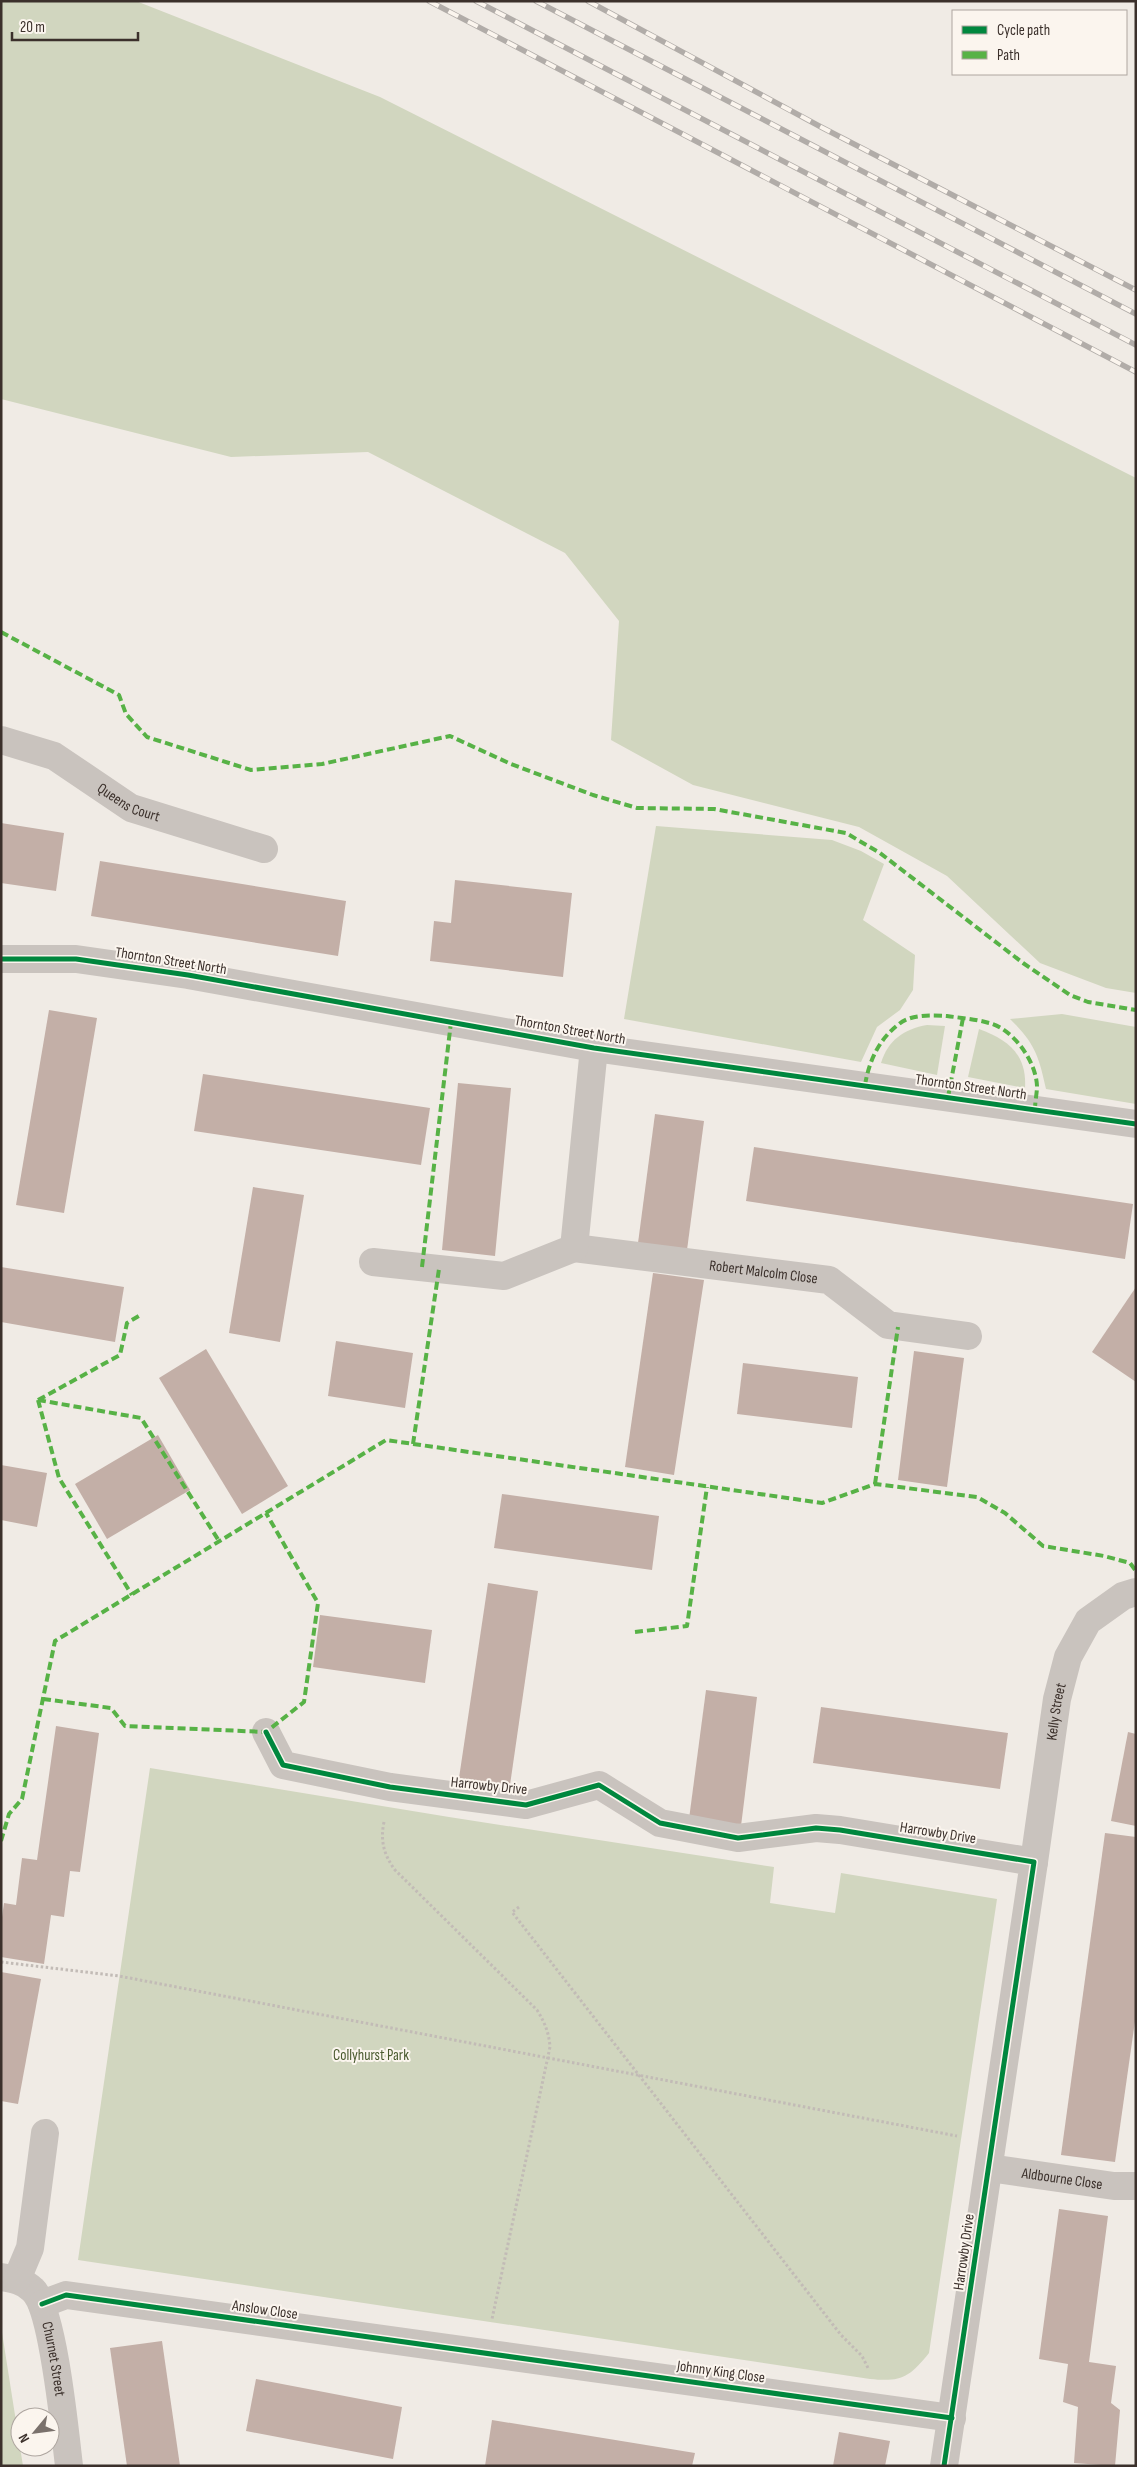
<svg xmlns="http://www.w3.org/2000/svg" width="1137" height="2467" font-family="'Sofia Sans Condensed',sans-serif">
<rect width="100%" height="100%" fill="#f0ebe5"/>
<g fill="#d1d6bf">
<path d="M 1,1 L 136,1 L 380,97 L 1136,478 L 1136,993 L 1106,988 L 1040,963 L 947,876 L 859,827 L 693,785 L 611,740 L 619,621 L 565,553 L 368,452 L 231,457 L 1,399 Z"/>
<path d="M 656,826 L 832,840 L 861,851 L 884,864 L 863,920 L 915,955 L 913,990 L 900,1010 L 877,1027 L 861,1062 L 624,1019 Z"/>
<path d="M 1062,1014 L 1136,1027 L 1136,1104 L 1046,1089 C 1039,1056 1034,1042 1010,1019 Z"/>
<path d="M 927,1025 L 945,1026 L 937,1075 L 881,1063 C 888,1040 904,1029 927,1025 Z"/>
<path d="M 979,1029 C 1009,1040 1027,1055 1025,1088 L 968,1077 Z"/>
<path d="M 150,1768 L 449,1817 L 774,1867 L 770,1903 L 835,1913 L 841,1873 L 997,1899 L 929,2353 C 909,2378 901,2382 870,2379 L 78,2260 Z"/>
<path d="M 1,2326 L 20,2447 L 23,2466 L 1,2466 Z"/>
</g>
<g fill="#c3afa7">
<path d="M 1,823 L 64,833 L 56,891 L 1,883 Z"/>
<path d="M 100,861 L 346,901 L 338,956 L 91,916 Z"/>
<path d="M 455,880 L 572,893 L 563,977 L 430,961 L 434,921 L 451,923 Z"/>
<path d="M 49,1010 L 97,1018 L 64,1213 L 16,1205 Z"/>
<path d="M 203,1074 L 430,1108 L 421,1165 L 194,1131 Z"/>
<path d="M 458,1083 L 511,1088 L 495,1256 L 442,1250 Z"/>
<path d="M 655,1114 L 704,1121 L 687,1250 L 638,1243 Z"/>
<path d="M 754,1147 L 1133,1204 L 1125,1259 L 746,1201 Z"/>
<path d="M 253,1187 L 304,1195 L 280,1342 L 229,1333 Z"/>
<path d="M 1,1267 L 124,1287 L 115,1342 L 1,1322 Z"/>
<path d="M 653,1273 L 704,1280 L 674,1475 L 625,1467 Z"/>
<path d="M 1136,1287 L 1136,1382 L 1092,1352 Z"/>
<path d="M 336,1341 L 413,1353 L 405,1408 L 328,1396 Z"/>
<path d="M 206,1349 L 288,1486 L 242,1514 L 159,1378 Z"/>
<path d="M 914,1351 L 964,1358 L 947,1487 L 898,1480 Z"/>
<path d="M 743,1363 L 858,1377 L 852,1428 L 737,1414 Z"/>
<path d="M 158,1435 L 190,1490 L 107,1539 L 75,1484 Z"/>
<path d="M 1,1465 L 47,1473 L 37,1527 L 1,1520 Z"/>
<path d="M 502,1494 L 659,1516 L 652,1570 L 494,1548 Z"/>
<path d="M 488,1583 L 538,1591 L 510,1785 L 459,1778 Z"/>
<path d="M 320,1615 L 432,1630 L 425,1683 L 313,1667 Z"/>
<path d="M 706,1690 L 757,1697 L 741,1826 L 689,1819 Z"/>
<path d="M 821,1707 L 1008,1733 L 1000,1789 L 813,1763 Z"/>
<path d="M 56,1726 L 99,1733 L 80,1872 L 70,1871 L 64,1917 L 51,1915 L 44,1964 L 1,1957 L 1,1924 L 4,1903 L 16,1905 L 22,1858 L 37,1860 Z"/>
<path d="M 1128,1732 L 1136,1734 L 1136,1826 L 1111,1821 Z"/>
<path d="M 1105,1833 L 1136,1837 L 1136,2014 L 1115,2162 L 1061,2155 Z"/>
<path d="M 1,1972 L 41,1979 L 18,2104 L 1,2101 Z"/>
<path d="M 1059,2209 L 1108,2216 L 1089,2362 L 1116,2366 L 1111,2403 L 1120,2410 L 1115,2466 L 1074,2463 L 1078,2407 L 1063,2402 L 1068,2364 L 1039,2359 Z"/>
<path d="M 162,2341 L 180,2466 L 127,2466 L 110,2348 Z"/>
<path d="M 256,2379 L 402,2407 L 393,2459 L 246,2431 Z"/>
<path d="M 492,2420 L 695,2453 L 692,2466 L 485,2466 Z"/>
<path d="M 839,2432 L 890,2441 L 885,2466 L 833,2466 Z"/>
</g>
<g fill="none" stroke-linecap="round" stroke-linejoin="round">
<g stroke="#c2bbb6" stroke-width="3" stroke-dasharray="2.5 2.5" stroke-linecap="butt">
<path d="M 384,1822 C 380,1841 384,1855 395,1870 L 537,2010 C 545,2023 549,2033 550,2047 L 492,2319"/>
<path d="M 519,1907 L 512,1912 L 841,2335 L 862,2356 L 869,2370"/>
<path d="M 1,1962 L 119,1976 L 957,2136"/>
</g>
<g stroke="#c9c3be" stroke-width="28">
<path id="s1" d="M 1,740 L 54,756 L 131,808 L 264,849"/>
<path d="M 1,959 L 76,959 L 188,975 L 594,1048 L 1136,1124"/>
<path id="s2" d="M 574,1248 L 829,1280 L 888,1325 L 968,1336"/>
<path d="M 373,1262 L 504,1276 L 574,1248 L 594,1048"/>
<path d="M 266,1732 L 283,1765 L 390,1787 L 526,1805 L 599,1785 L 660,1823 L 738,1838 L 816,1828 L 840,1830 L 1034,1862 L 944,2466"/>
<path id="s3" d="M 1034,1862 L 1057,1699 L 1068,1657 L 1088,1621 L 1123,1596 L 1136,1592"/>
<path id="s4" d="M 989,2168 L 1114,2186 L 1136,2186"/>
<path id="s5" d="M 1,2277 C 13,2279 24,2281 33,2290 C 53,2309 65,2432 69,2466"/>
<path d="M 17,2279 L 30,2248 L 45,2133"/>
<path d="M 42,2304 L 66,2295 L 952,2418"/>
</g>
<g stroke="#b1aca8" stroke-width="5.5">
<g id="rail">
<path d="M 429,1 L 1136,372"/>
<path d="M 476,1 L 1136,345"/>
<path d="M 536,1 L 1136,314"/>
<path d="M 588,1 L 821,127 L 1136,290"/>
</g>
</g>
<use href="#rail" stroke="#fbf5ee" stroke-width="4" stroke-dasharray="11" stroke-linecap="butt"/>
<g stroke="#57b246" stroke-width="4" stroke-dasharray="8 4" stroke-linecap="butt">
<path d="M 1,632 L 119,695 L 126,714 L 147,737 L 251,770 L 322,764 L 450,736 L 511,764 L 593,795 L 637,808 L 714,809 L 846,833 L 880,853 L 1023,963 L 1070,995 L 1088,1002 L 1136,1010"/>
<path d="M 865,1085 C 869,1061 879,1039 899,1024 C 911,1014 933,1015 947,1016 C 961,1018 976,1019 989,1023 C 1013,1029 1036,1061 1037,1086 C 1037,1093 1035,1102 1035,1109"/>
<path d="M 948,1097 L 963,1018"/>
<path d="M 422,1267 L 451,1022"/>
<path d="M 38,1400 L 141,1418 L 219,1541"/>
<path d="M 38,1400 L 59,1478 L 132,1595"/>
<path d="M 38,1400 L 120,1355 L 127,1323 L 142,1314"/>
<path d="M 413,1444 L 439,1269"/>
<path d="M 875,1484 L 898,1327"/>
<path d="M 635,1632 L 687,1626 L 707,1487"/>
<path d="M 43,1699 L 111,1708 L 125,1726 L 266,1732 L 304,1702 L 318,1603 L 266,1513"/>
<path d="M 1,1841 L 9,1814 L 22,1799 L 55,1641 L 386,1440 L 822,1503 L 875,1484 L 977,1497 L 1005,1513 L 1043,1546 L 1104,1556 L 1130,1563 L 1136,1571"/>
</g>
<g stroke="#fbf5ee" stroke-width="8">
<g id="cycleway">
<path d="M 1,959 L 76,959 L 188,975 L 594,1048 L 1136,1124"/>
<path d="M 266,1732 L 283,1765 L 390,1787 L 526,1805 L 599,1785 L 660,1823 L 738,1838 L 816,1828 L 840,1830 L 1034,1862 L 944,2466"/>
<path d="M 42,2304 L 66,2295 L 952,2418"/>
</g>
</g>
<use href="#cycleway" stroke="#00873e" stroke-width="5"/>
</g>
<g text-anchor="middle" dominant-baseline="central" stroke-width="4" stroke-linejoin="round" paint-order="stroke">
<g font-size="15" fill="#3b302b" stroke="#fbf5ee">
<text stroke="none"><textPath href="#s1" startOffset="144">Queens Court</textPath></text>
<text transform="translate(171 961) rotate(9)">Thornton Street North</text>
<text transform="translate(570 1030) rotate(10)">Thornton Street North</text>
<text transform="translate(971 1087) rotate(8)">Thornton Street North</text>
<text stroke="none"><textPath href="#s2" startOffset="191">Robert Malcolm Close</textPath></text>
<text stroke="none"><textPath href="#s3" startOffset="152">Kelly Street</textPath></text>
<text transform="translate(489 1786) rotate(6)">Harrowby Drive</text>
<text transform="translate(938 1833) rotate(9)">Harrowby Drive</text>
<text stroke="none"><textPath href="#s4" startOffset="74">Aldbourne Close</textPath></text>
<text transform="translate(964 2252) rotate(-82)">Harrowby Drive</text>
<text transform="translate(265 2310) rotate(8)">Anslow Close</text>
<text stroke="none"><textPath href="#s5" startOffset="108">Churnet Street</textPath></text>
<text transform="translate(721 2372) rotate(8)">Johnny King Close</text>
</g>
<g font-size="15" fill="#4a5a2e" stroke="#fbf5ee">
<text x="371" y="2055">Collyhurst Park</text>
</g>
</g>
<rect width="1137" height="2467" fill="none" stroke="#3b302b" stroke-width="5"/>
<rect x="952" y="10" width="175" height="65" fill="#fbf5ee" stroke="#aea6a0"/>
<rect x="962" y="26" width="25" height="8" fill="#00873e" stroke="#aea6a0"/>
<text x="997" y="35" font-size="15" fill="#3b302b">Cycle path</text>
<rect x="962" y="51" width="25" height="8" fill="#57b246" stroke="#aea6a0"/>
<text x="997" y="60" font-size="15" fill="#3b302b">Path</text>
<g transform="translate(35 2432) rotate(241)"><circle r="24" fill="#fbf5ee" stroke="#aea6a0"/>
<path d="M0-4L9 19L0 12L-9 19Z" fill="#7a716c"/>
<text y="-8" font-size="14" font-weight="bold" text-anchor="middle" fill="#3b302b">N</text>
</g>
<path d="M12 32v8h126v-8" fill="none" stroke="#3b302b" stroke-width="2.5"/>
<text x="20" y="32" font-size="15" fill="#3b302b" stroke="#fbf5ee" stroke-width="4" paint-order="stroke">20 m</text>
</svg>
